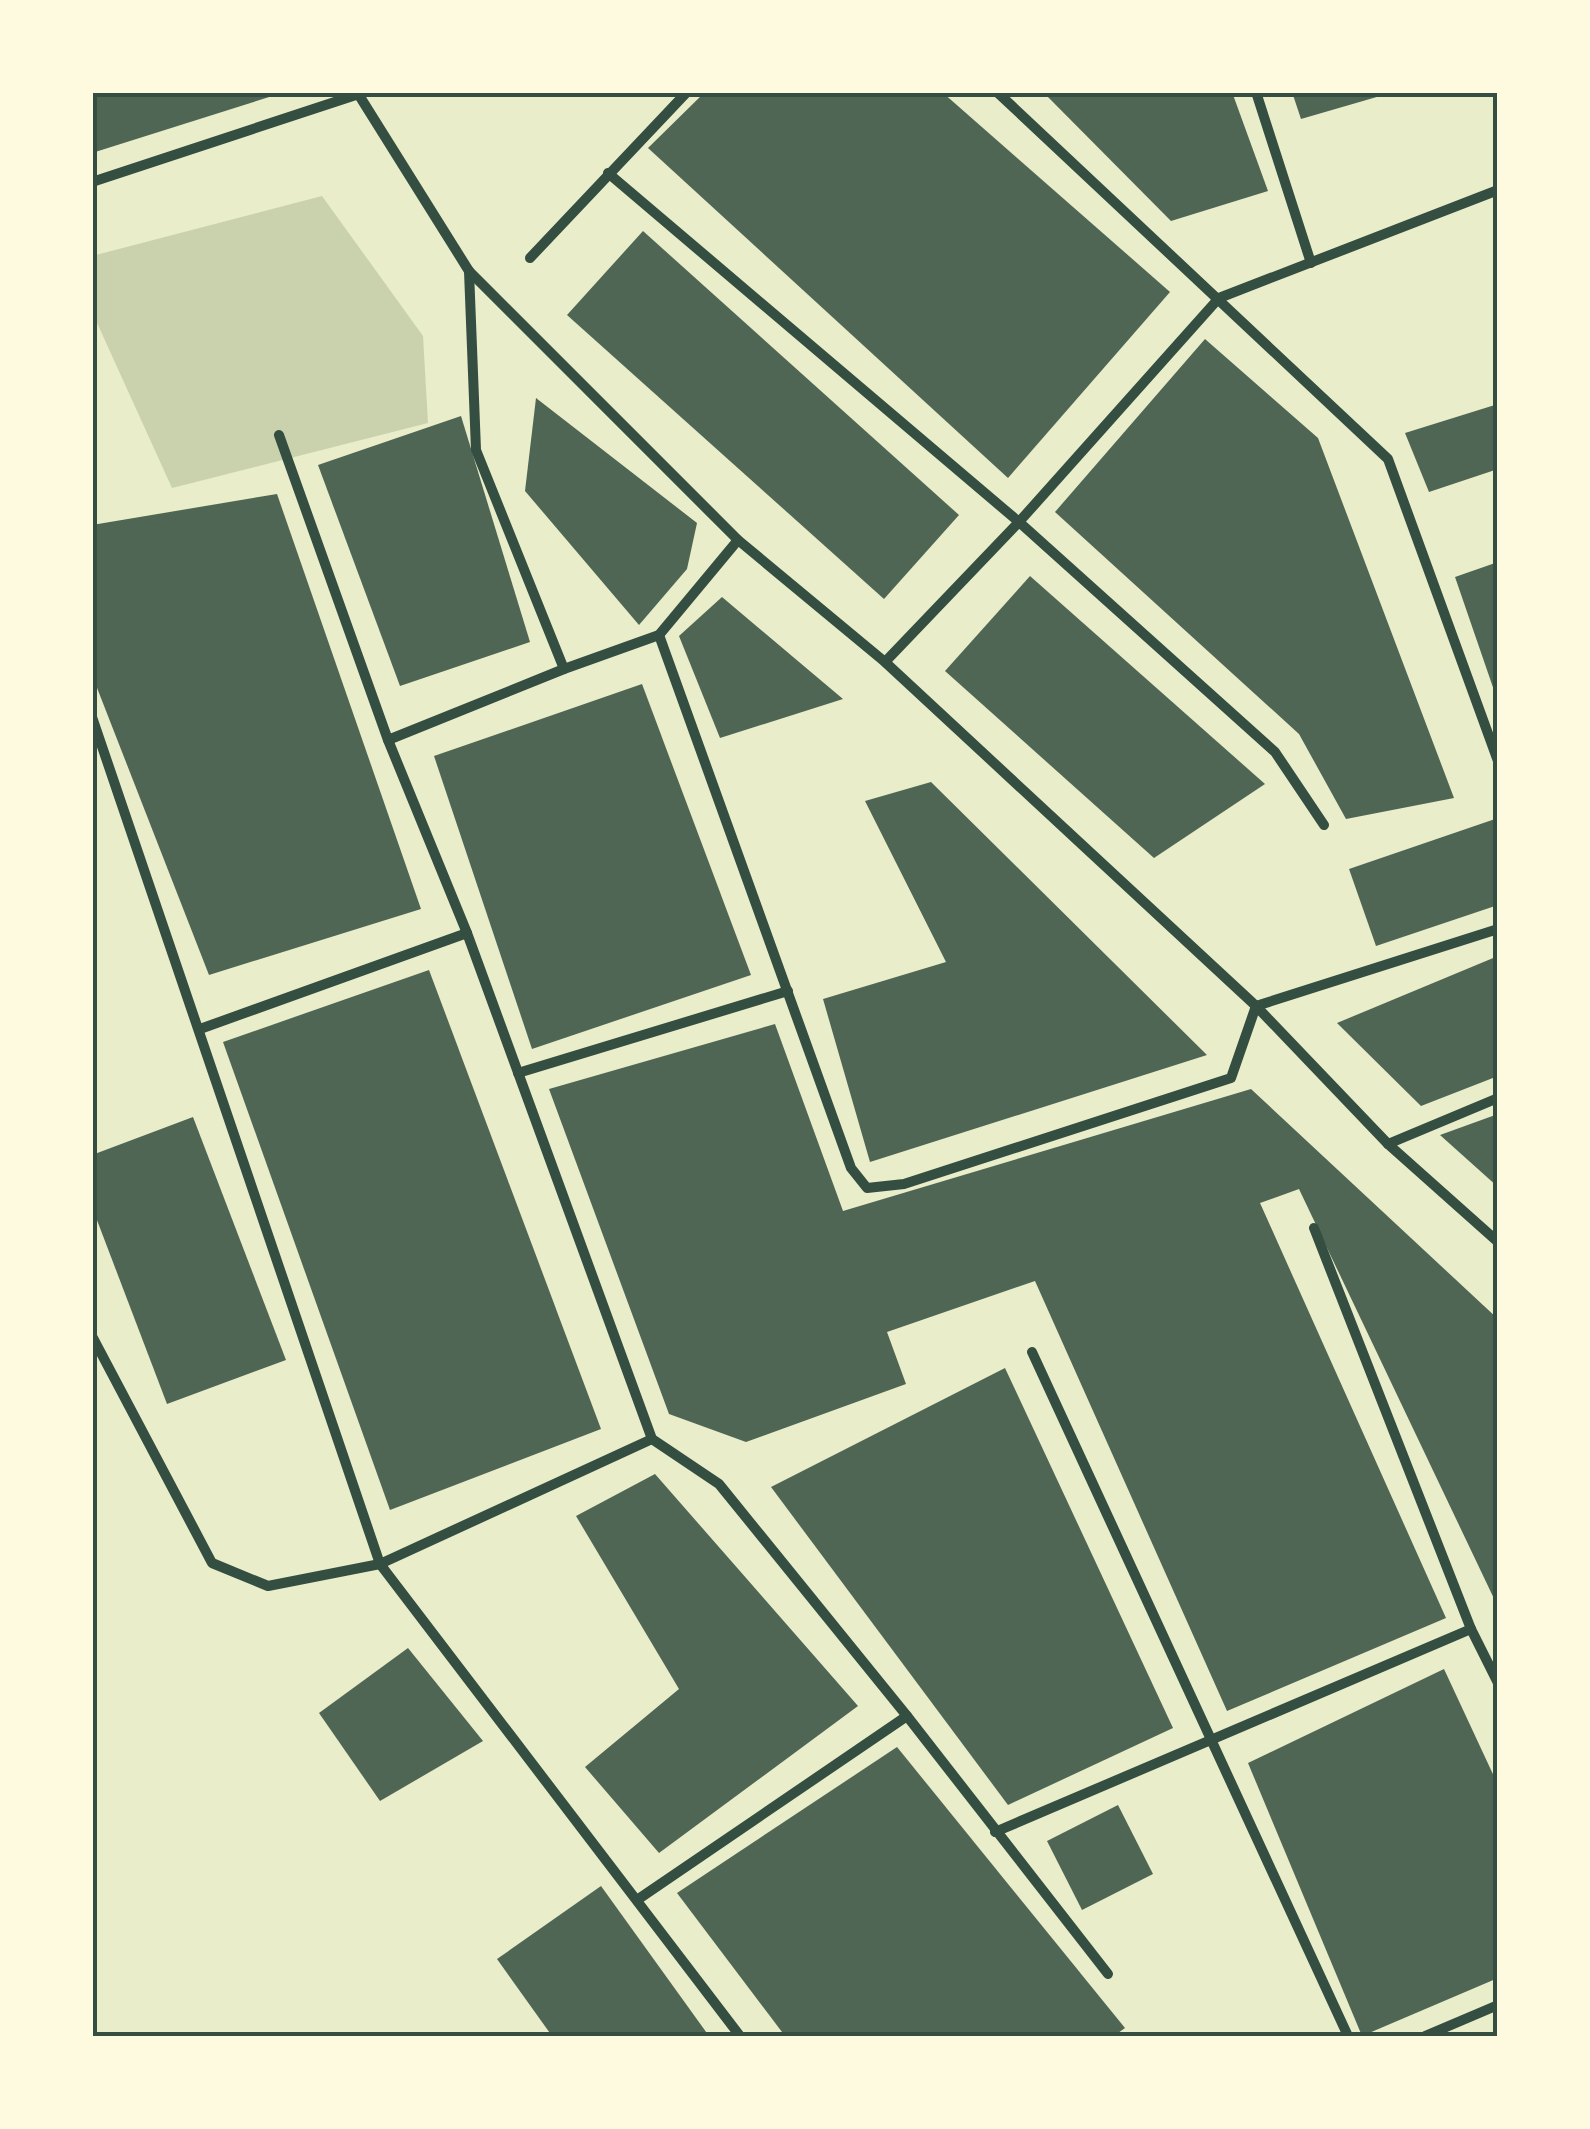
<svg xmlns="http://www.w3.org/2000/svg" width="1590" height="2129" font-family="Roboto,sans-serif">
<rect width="100%" height="100%" fill="#e9edc9"/>
<path fill="#cad2ad" d="M 322,196 L 423,336 L 428,423 L 172,488 L 93,314 L 92,256 Z"/>
<g fill="#4f6655">
<path d="M 92,92 L 281,92 L 282,93 L 92,153 Z"/>
<path d="M 705,92 L 942,92 L 1170,292 L 1008,478 L 648,148 Z"/>
<path d="M 1043,92 L 1232,92 L 1268,191 L 1171,221 Z"/>
<path d="M 1292,92 L 1387,92 L 1387,94 L 1301,119 Z"/>
<path d="M 643,231 L 959,515 L 884,599 L 567,315 Z"/>
<path d="M 1205,339 L 1318,438 L 1454,798 L 1346,819 L 1299,734 L 1055,512 Z"/>
<path d="M 536,398 L 697,523 L 687,569 L 639,625 L 525,491 Z"/>
<path d="M 1498,404 L 1498,469 L 1429,492 L 1405,433 Z"/>
<path d="M 461,416 L 530,642 L 400,686 L 318,465 Z"/>
<path d="M 277,494 L 421,909 L 209,975 L 92,675 L 92,525 Z"/>
<path d="M 1498,562 L 1498,698 L 1497,699 L 1455,577 Z"/>
<path d="M 1030,576 L 1265,784 L 1154,858 L 945,671 Z"/>
<path d="M 722,597 L 843,699 L 720,738 L 679,636 Z"/>
<path d="M 642,684 L 751,975 L 532,1049 L 434,756 Z"/>
<path d="M 931,782 L 1207,1055 L 870,1162 L 823,999 L 946,962 L 865,801 Z"/>
<path d="M 1498,818 L 1498,905 L 1376,946 L 1349,869 Z"/>
<path d="M 1498,956 L 1498,1076 L 1421,1106 L 1337,1023 Z"/>
<path d="M 429,970 L 601,1429 L 390,1510 L 223,1042 Z"/>
<path d="M 775,1024 L 843,1211 L 1251,1089 L 1498,1319 L 1498,1607 L 1299,1189 L 1260,1203 L 1446,1618 L 1227,1711 L 1035,1281 L 887,1332 L 906,1384 L 746,1442 L 669,1414 L 549,1089 Z"/>
<path d="M 1498,1114 L 1498,1187 L 1440,1135 Z"/>
<path d="M 193,1117 L 286,1360 L 167,1404 L 92,1207 L 92,1155 Z"/>
<path d="M 1005,1368 L 1173,1728 L 1008,1805 L 771,1487 Z"/>
<path d="M 655,1474 L 858,1706 L 659,1853 L 585,1767 L 679,1689 L 576,1516 Z"/>
<path d="M 408,1648 L 483,1741 L 380,1801 L 319,1713 Z"/>
<path d="M 1444,1669 L 1498,1785 L 1498,1978 L 1362,2036 L 1248,1763 Z"/>
<path d="M 897,1747 L 1125,2028 L 1114,2036 L 785,2036 L 677,1893 Z"/>
<path d="M 1118,1805 L 1153,1874 L 1082,1910 L 1047,1841 Z"/>
<path d="M 601,1886 L 709,2036 L 552,2036 L 497,1959 Z"/>
</g>
<g fill="none" stroke-linecap="round" stroke-linejoin="round">
<g stroke="#344e41" stroke-width="10">
<path d="M 357,92 L 469,271 L 738,540 L 885,662 L 1256,1006 L 1388,1144 L 1498,1242"/>
<path d="M 997,92 L 1388,459 L 1498,761"/>
<path d="M 1256,92 L 1311,263"/>
<path d="M 608,173 L 1019,522 L 1275,752 L 1324,825"/>
<path d="M 92,182 L 362,93"/>
<path d="M 530,258 L 687,92"/>
<path d="M 469,271 L 476,450 L 564,669"/>
<path d="M 279,435 L 388,740 L 467,933 L 652,1439 L 719,1484 L 907,1716 L 1108,1974"/>
<path d="M 659,635 L 851,1168 L 867,1188 L 904,1184 L 1231,1078 L 1256,1006 L 1498,929"/>
<path d="M 885,662 L 1019,522 L 1219,298 L 1498,190"/>
<path d="M 92,717 L 380,1564 L 740,2036"/>
<path d="M 388,740 L 564,669 L 659,635 L 738,540"/>
<path d="M 200,1029 L 467,933"/>
<path d="M 518,1073 L 788,991"/>
<path d="M 1388,1144 L 1498,1098"/>
<path d="M 1314,1228 L 1471,1629 L 1498,1683"/>
<path d="M 92,1336 L 212,1563 L 268,1586 L 380,1564 L 652,1439"/>
<path d="M 1032,1352 L 1348,2036"/>
<path d="M 995,1832 L 1471,1629"/>
<path d="M 637,1900 L 907,1716"/>
<path d="M 1425,2036 L 1498,2005"/>
</g>
</g>
<rect width="1590" height="2129" fill="none" stroke="#fefae0" stroke-width="190"/>
<rect x="95" y="95" width="1400" height="1939" fill="none" stroke="#344e41" stroke-width="4"/>
</svg>
